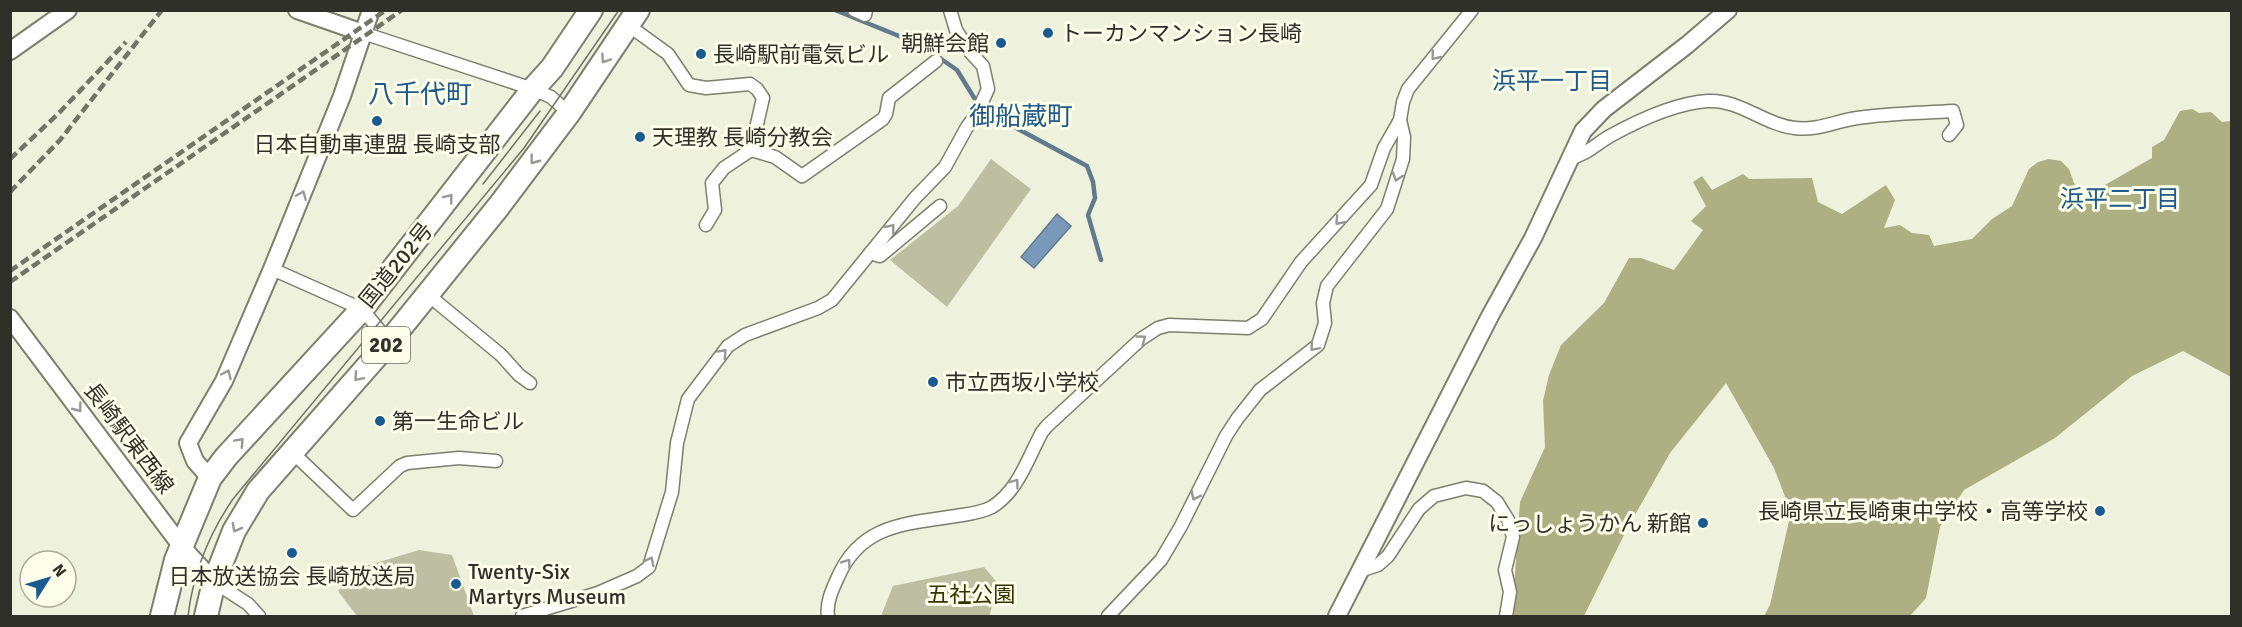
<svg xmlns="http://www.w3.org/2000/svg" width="2242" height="627" font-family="Signika,'Noto Sans JP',sans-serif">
<rect width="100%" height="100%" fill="#eef1db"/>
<g fill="#bcbfa2">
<path d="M 991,159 L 1031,189 L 947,307 L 890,260 L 958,206 Z"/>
<path d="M 419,550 L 452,555 L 474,616 L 357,616 L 338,591 L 356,569 Z"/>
<path d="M 984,567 L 999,585 L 990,613 L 991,616 L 881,616 L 893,586 Z"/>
</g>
<path fill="#acb083" d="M 2192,109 L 2199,113 L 2211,112 L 2222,122 L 2231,121 L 2231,377 L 2183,351 L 2132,376 L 2055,438 L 1964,490 L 1940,527 L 1926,598 L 1910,616 L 1764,616 L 1770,605 L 1791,512 L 1774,468 L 1726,383 L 1670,453 L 1627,529 L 1584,616 L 1512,616 L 1520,502 L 1545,447 L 1543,401 L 1549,375 L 1561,345 L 1604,303 L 1629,258 L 1641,258 L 1674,270 L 1703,230 L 1691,221 L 1706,206 L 1693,182 L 1702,176 L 1712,190 L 1743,174 L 1749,179 L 1812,178 L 1818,202 L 1842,214 L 1886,185 L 1895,200 L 1884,228 L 1900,225 L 1912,233 L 1929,235 L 1934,246 L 1972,239 L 1992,219 L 2012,206 L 2029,169 L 2038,162 L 2049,159 L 2061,161 L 2069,169 L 2074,183 L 2084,197 L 2152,158 L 2152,147 L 2164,140 L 2180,111 Z"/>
<path fill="#7899ba" stroke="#627a8e" stroke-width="1.5" d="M 1057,214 L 1071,226 L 1034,268 L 1021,257 Z"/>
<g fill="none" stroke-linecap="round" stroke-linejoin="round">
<path stroke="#627a8e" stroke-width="4.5" d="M 835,10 L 921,45 L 957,70 L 981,109 L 1087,166 L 1093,182 L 1095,198 L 1088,215 L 1101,260"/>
<g stroke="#7d7f6c" stroke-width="15">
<g id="street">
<path d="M 854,10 L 865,15 L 866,10"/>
<path d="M 628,25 L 668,54 L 689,85 L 706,88 L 750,84 L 757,89 L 763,98 L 751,150 L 724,168 L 712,183 L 715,210 L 706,225"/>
<path d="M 363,33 L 533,89 L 551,97 L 569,113"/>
<path d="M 751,150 L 775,157 L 802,176 L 883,119 L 886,114 L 889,98 L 936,61"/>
<path d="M 1570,158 C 1586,155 1596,144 1610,136 C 1639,120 1675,103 1708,101 C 1739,99 1765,125 1795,128 C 1817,131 1836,121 1857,118 C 1889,113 1921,113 1953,111 L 1957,125 L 1949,135"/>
<path d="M 870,253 L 880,256 L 940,206"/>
<path d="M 272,269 L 362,309 L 389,342"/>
<path d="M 427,294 L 501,355 L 519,375 L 530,383"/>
<path d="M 292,452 L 353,510 L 400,466 L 407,463 L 459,458 L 496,461"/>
<path d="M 1360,571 L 1378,565 L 1388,556 L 1419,509 L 1434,496 L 1466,488 L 1483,491 L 1497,502 L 1508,520 L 1513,537 L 1505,570 L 1510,592 L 1506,616"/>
<path d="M 214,582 L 248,604 L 259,616"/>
<path d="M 522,616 L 598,593 L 637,576 L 649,567 L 672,492 L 677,443 L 688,399 L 728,346 L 745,335 L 818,308 L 832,300 L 915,198 L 945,167 L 967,127 L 976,115 L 988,89 L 983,66 L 970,52 L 956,30 L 950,10"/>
<path d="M 828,616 C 826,603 832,590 838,577 C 861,524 906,524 956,516 C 968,514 981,513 992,507 C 1018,491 1028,458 1042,432 L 1047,426 L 1141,339 L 1158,328 L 1169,325 L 1248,328 L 1262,319 L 1301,262 L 1371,185 L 1384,148 L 1400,120 L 1403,102 L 1408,89 L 1472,10"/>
<path d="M 1108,616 L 1161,560 L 1181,526 L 1226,436 L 1237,419 L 1260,390 L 1318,345 L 1325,323 L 1323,303 L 1327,286 L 1387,209 L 1403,159 L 1404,137 L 1400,120"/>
</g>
</g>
<g stroke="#7d7f6c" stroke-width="20">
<g id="secondary">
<path d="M 297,10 L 363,33"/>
<path d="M 10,51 L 68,10"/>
<path d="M 10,318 L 182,547 L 214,582"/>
<path d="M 210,478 L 195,461 L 188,443 L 224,381 L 272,269 L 342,96 L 371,10"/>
<path d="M 1337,616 L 1490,316 L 1533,238 L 1583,131 L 1604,109 L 1687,45 L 1728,10"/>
</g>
</g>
<g stroke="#7d7f6c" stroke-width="26">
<g id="highway">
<path d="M 162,616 L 176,560 L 210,478 L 226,457 L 362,309 L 533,89 L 552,68 L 591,10"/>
<path d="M 206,616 L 214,582 L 234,531 L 258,491 L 389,342 L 499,206 L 569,113 L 638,10"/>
</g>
</g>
<use href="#street" stroke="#fff" stroke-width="12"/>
<use href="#secondary" stroke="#fff" stroke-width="16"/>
<use href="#highway" stroke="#fff" stroke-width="22"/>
<g stroke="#727466" stroke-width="1.5">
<path d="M 483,184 L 540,111"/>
<path d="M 188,616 C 193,574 209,534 233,499 L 524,148 L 619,10"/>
</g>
<g stroke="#727466" stroke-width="4.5" stroke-dasharray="9 4.5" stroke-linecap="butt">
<path d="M 10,159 L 58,114 L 126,42"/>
<path d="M 10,192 L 60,140 L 162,10"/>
<path d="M 10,271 L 386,10"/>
<path d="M 10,282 L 402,10"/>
</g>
</g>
<defs><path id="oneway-chevron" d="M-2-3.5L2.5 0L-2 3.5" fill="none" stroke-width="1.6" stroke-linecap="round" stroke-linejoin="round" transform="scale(1.5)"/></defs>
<g stroke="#979893">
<use href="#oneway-chevron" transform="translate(1435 56) rotate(129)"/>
<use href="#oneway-chevron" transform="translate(605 59) rotate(124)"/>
<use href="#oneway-chevron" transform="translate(534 160) rotate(127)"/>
<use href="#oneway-chevron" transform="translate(1397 177) rotate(108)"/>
<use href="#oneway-chevron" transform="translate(302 195) rotate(-68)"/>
<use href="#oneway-chevron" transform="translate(449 198) rotate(-52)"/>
<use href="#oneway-chevron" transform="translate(1339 221) rotate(132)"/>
<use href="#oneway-chevron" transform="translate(891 228) rotate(-51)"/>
<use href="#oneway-chevron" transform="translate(1142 339) rotate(-36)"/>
<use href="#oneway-chevron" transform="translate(1314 347) rotate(130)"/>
<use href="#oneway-chevron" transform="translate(723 353) rotate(-47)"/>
<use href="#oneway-chevron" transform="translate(227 374) rotate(-65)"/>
<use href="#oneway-chevron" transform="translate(358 377) rotate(131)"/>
<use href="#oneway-chevron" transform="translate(78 408) rotate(53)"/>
<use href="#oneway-chevron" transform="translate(240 442) rotate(-47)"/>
<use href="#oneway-chevron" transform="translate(1015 483) rotate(-54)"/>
<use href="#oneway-chevron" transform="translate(1195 496) rotate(117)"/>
<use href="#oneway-chevron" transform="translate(236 528) rotate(118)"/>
<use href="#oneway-chevron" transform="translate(650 561) rotate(-64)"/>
<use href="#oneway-chevron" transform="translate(847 563) rotate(-54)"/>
</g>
<g fill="#195b90" stroke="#fcfee9" stroke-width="2">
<circle cx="1048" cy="33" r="6"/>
<circle cx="1001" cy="43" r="6"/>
<circle cx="701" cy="54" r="6"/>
<circle cx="377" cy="121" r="6"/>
<circle cx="640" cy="137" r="6"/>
<circle cx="933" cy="382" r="6"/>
<circle cx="380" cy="421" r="6"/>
<circle cx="2100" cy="511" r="6"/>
<circle cx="1703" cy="523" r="6"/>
<circle cx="292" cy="553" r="6"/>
<circle cx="456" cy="584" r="6"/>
</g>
<g text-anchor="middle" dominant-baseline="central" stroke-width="6" stroke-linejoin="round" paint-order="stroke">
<rect fill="#fcfee9" stroke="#6c6e61" stroke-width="1.5" x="362" y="327" width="48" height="36" rx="4.5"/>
<g font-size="21" font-weight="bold" fill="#2f3027">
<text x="386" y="345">202</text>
</g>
<g font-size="22" fill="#2f3027" stroke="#fcfee9" text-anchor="start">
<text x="1060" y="33">トーカンマンション長崎</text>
<text x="989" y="43" text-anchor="end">朝鮮会館</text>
<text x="713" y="54">長崎駅前電気ビル</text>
<text x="652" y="137">天理教 長崎分教会</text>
<text x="377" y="144" text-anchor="middle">日本自動車連盟 長崎支部</text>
<text x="945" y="382">市立西坂小学校</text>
<text x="392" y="421">第一生命ビル</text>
<text x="2088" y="511" text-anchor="end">長崎県立長崎東中学校・高等学校</text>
<text x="1691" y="523" text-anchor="end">にっしょうかん 新館</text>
<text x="468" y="571">Twenty-Six<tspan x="468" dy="25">Martyrs Museum</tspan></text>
<text x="292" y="576" text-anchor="middle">日本放送協会 長崎放送局</text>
</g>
<g font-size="22" fill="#2f3027" stroke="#fcfee9">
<text transform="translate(396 265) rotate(-51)">国道202号</text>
<text transform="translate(129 438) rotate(53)">長崎駅東西線</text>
</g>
<g font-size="22" fill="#333500" stroke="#fcfee9">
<text x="971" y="594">五社公園</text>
</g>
<g font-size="24" fill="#205a8b" stroke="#fcfee9">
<text x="1552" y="81">浜平一丁目</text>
<text x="2120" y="199">浜平二丁目</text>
</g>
<g font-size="26" fill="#205a8b" stroke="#fcfee9">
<text x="420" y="95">八千代町</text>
<text x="1021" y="117">御船蔵町</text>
</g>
</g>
<rect width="2242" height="627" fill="none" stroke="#2f3027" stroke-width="24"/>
<g transform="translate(48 579) rotate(53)"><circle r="28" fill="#fcfee9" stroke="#aaac9b" stroke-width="1.5"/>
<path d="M0-4.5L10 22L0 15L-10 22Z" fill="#195b90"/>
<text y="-9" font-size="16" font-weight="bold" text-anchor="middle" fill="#2f3027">N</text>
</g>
</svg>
